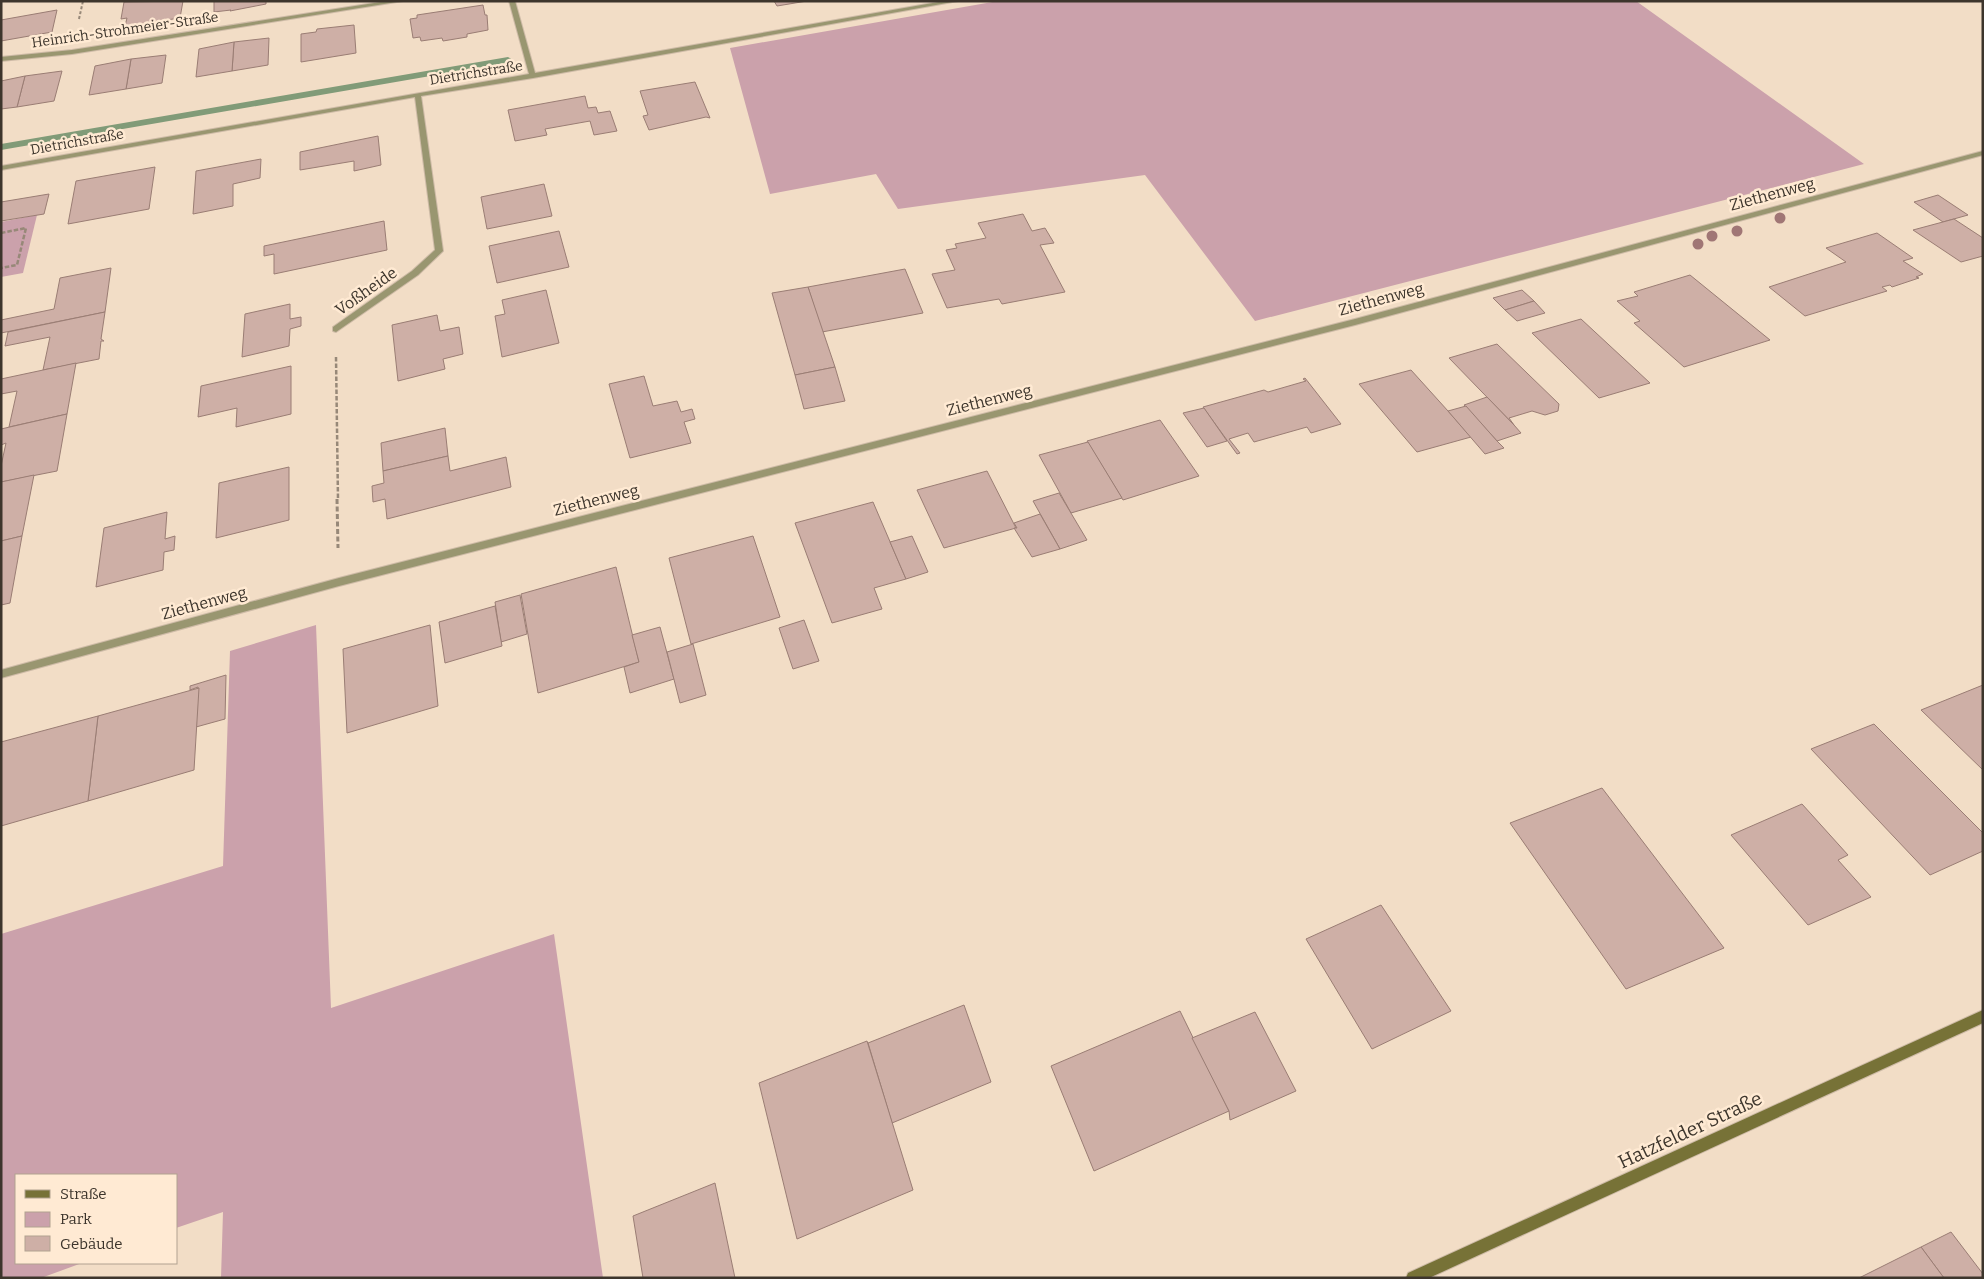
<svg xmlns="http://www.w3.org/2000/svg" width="1984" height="1279" font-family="Bitter,serif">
<rect width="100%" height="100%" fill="#f2ddc6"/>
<g fill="#cba1ab">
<path d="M 998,1 L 1636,1 L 1864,164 L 1255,321 L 1145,175 L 898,209 L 876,174 L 770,194 L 730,48 Z"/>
<path d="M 37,215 L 23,273 L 1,277 L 1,222 Z"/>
<path d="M 316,625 L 331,1008 L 554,934 L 603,1278 L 221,1278 L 223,1212 L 176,1228 L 176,1175 L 16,1175 L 16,1263 L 82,1263 L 41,1278 L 1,1278 L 1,934 L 223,866 L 230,651 Z"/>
</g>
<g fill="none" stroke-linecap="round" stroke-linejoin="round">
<path fill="#819b78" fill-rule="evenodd" d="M 508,57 L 513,60 L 512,62 L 1,150 L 1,144 Z"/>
</g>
<g fill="#ceafa6" stroke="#9a7d74">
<path d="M 183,1 L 180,18 L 125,26 L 127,18 L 121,19 L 124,2 Z"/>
<path d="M 214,1 L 266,1 L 266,4 L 230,11 L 231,10 L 214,12 Z"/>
<path d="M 774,1 L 807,1 L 777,6 Z"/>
<path d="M 483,5 L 485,15 L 487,15 L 488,30 L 467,34 L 467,37 L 443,41 L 442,38 L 421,41 L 420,37 L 413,38 L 410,19 L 417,18 L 417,15 Z"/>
<path d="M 57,10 L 52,32 L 1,41 L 1,20 Z"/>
<path d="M 354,25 L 356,53 L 301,62 L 301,34 L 316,32 L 317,29 Z"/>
<path d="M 269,38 L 268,65 L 232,71 L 234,42 Z"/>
<path d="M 234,42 L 232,71 L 196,77 L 199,49 Z"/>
<path d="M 166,55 L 162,83 L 126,89 L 131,59 Z"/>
<path d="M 131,59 L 126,89 L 89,95 L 95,66 Z"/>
<path d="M 62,71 L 54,101 L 17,107 L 25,76 Z"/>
<path d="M 25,76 L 17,107 L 1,109 L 1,81 Z"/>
<path d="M 695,82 L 710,118 L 706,117 L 649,130 L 643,116 L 648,115 L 640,91 Z"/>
<path d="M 585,96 L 588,108 L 596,107 L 598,113 L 610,111 L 617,131 L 594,135 L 590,121 L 545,129 L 547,135 L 515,141 L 508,110 Z"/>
<path d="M 378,136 L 381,165 L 354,171 L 354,161 L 300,170 L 300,152 Z"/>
<path d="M 261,159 L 260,178 L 233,184 L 233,206 L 193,214 L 196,171 Z"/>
<path d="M 155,167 L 149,209 L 68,224 L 76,181 Z"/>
<path d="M 544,184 L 552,216 L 487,229 L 481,197 Z"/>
<path d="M 49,194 L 44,214 L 1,221 L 1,202 Z"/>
<path d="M 1938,195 L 1968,215 L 1943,222 L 1914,202 Z"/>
<path d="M 1023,214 L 1032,231 L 1045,228 L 1054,243 L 1040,245 L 1065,292 L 1002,304 L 999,299 L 947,308 L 932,274 L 955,270 L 946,250 L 957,248 L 955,244 L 986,238 L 978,223 Z"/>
<path d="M 1954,219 L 1983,238 L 1983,256 L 1961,262 L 1913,230 Z"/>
<path d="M 384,221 L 387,250 L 274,274 L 274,254 L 264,256 L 264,246 Z"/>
<path d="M 559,231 L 569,267 L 497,283 L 489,246 Z"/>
<path d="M 1877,233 L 1913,258 L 1903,261 L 1923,274 L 1916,277 L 1919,278 L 1892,287 L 1890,285 L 1882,287 L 1887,291 L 1805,316 L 1769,287 L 1846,262 L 1826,248 Z"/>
<path d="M 111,268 L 105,312 L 1,333 L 1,320 L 54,309 L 60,278 Z"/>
<path d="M 905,269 L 923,313 L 822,332 L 808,287 Z"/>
<path d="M 1690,275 L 1770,340 L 1684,367 L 1634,323 L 1640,321 L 1617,301 L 1638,296 L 1634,292 Z"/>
<path d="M 808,287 L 835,367 L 795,375 L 772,293 Z"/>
<path d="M 546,290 L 559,343 L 502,357 L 495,316 L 505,314 L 502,300 Z"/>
<path d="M 1522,290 L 1534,301 L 1505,310 L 1493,298 Z"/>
<path d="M 1534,301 L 1545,313 L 1517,321 L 1505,310 Z"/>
<path d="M 290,304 L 290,319 L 301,317 L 301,326 L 290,329 L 289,346 L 242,357 L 245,314 Z"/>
<path d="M 105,312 L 101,339 L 104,341 L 101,341 L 99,359 L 43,370 L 50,337 L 5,346 L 8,332 Z"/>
<path d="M 437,315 L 440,331 L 459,327 L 463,354 L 443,359 L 445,369 L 398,381 L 392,325 Z"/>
<path d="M 1581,319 L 1650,383 L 1599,398 L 1532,333 Z"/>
<path d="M 1497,344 L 1559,404 L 1558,411 L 1545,415 L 1532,411 L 1509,418 L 1514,425 L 1449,358 Z"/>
<path d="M 76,363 L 67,414 L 9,427 L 17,391 L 1,394 L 1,379 Z"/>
<path d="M 291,366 L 291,414 L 236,427 L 237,408 L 198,417 L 201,386 Z"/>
<path d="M 835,367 L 845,401 L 804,409 L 795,375 Z"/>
<path d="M 1411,370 L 1448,411 L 1471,437 L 1417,452 L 1359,384 Z"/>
<path d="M 644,376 L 653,406 L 677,401 L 681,412 L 692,409 L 695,419 L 684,422 L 691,443 L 630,458 L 609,384 Z"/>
<path d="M 1305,378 L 1341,424 L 1311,433 L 1307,427 L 1254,442 L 1248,433 L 1229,439 L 1240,453 L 1237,454 L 1203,407 L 1264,390 L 1268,392 L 1306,381 L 1303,379 Z"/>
<path d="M 1487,397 L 1514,425 L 1521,433 L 1497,441 L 1464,405 Z"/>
<path d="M 1466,406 L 1497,441 L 1504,448 L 1485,454 L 1448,411 Z"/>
<path d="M 1204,408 L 1227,441 L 1207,447 L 1183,413 Z"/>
<path d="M 67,414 L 57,471 L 1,482 L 1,466 L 6,443 L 1,445 L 1,429 Z"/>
<path d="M 1160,420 L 1199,476 L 1123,500 L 1087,441 Z"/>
<path d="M 445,428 L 448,456 L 383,471 L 381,443 Z"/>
<path d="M 1088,442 L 1122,498 L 1071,513 L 1039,455 Z"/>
<path d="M 448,456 L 450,471 L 506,457 L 511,487 L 387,519 L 385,499 L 373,502 L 372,486 L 384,483 L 383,471 Z"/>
<path d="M 289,467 L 289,520 L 216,538 L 219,483 Z"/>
<path d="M 987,471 L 1016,528 L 944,548 L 917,490 Z"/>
<path d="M 34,475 L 22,536 L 1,541 L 1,482 Z"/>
<path d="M 1059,493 L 1087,540 L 1060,549 L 1033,501 Z"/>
<path d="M 873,502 L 906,579 L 874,588 L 882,609 L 832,623 L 795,523 Z"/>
<path d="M 167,512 L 165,539 L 175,536 L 174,550 L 164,552 L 163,570 L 96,587 L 104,528 Z"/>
<path d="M 1040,514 L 1060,549 L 1032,557 L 1014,528 L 1017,528 L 1014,523 Z"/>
<path d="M 22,536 L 10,603 L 1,605 L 1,541 Z"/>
<path d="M 753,536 L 780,617 L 691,644 L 669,558 Z"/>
<path d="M 912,536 L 928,572 L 906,579 L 890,542 Z"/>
<path d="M 616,567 L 639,662 L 538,693 L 521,594 Z"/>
<path d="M 520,595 L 527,634 L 501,642 L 495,602 Z"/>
<path d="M 495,606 L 502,646 L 445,663 L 439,622 Z"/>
<path d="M 804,620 L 819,661 L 793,669 L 779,628 Z"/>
<path d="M 430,625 L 438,706 L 347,733 L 343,649 Z"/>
<path d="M 660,627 L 674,679 L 630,693 L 624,667 L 639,662 L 632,635 Z"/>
<path d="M 693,644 L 706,695 L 680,703 L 667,652 Z"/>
<path d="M 226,675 L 225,719 L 196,727 L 198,687 L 190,690 L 190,686 Z"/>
<path d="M 1983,685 L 1983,770 L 1921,710 Z"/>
<path d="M 199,688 L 194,770 L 88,801 L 98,716 Z"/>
<path d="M 98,716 L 88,801 L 1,826 L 1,742 Z"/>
<path d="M 1874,724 L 1983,833 L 1983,851 L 1930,875 L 1811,749 Z"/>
<path d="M 1602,788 L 1724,948 L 1626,989 L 1510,823 Z"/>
<path d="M 1802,804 L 1848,855 L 1838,860 L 1871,897 L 1808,925 L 1731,835 Z"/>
<path d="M 1381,905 L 1451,1011 L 1372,1049 L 1306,939 Z"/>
<path d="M 964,1005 L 991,1082 L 892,1123 L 868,1043 Z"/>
<path d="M 1180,1011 L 1229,1111 L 1094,1171 L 1051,1066 Z"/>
<path d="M 1255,1012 L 1296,1091 L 1230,1120 L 1229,1111 L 1192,1038 Z"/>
<path d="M 867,1041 L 913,1190 L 797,1239 L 759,1083 Z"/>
<path d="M 715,1183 L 735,1278 L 643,1278 L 633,1216 Z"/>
<path d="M 1951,1232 L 1983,1274 L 1983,1278 L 1944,1278 L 1921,1247 Z"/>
<path d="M 1921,1247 L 1944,1278 L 1859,1278 Z"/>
</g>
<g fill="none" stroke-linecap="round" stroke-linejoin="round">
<g stroke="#cebba7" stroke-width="2">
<g id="street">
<path d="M 387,1 L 403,1 L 72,54 L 1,61 L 1,57 L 72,50 Z"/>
<path d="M 509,1 L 515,1 L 535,73 L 944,1 L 958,1 L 533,78 L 421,96 L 443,251 L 418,275 L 336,332 L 333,331 L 333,327 L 412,271 L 435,250 L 415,97 L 1,170 L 1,166 L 529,74 Z"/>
<path d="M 1983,151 L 1983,155 L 1355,325 L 339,586 L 1,678 L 1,670 L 339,578 L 1355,319 Z"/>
</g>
</g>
<g stroke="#cebba7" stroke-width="2">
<path id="secondary" d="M 1983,1010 L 1983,1023 L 1429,1278 L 1406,1278 L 1408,1273 Z"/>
</g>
<path stroke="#978878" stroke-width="2" stroke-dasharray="3 2" stroke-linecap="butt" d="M 79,19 L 83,1"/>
<g stroke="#978878" stroke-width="2.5" stroke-dasharray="4.5 2" stroke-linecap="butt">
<path d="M 1,233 L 26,228 L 17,265 L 1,268"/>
<path d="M 336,357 L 338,500"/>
</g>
<path stroke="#978878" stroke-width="3" stroke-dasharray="5 2.5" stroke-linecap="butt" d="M 337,499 L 338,548"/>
<use href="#street" fill="#999670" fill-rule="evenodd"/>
<use href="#secondary" fill="#777237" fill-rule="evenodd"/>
</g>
<g fill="#a07675">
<circle cx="1780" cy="218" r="5.5"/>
<circle cx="1737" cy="231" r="5.5"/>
<circle cx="1712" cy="236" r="5.5"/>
<circle cx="1698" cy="244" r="5.5"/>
</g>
<g text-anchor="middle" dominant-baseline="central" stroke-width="5" stroke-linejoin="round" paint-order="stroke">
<g font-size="14" fill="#3d352c" stroke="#ffead3">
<text transform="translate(125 30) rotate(-8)">Heinrich-Strohmeier-Straße</text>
<text transform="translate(476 73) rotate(-9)">Dietrichstraße</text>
<text transform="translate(77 142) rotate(-10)">Dietrichstraße</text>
</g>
<g font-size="16" fill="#3d352c" stroke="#ffead3">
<text transform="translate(1772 194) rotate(-15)">Ziethenweg</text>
<text transform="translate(366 291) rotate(-35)">Voßheide</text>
<text transform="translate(1381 299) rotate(-15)">Ziethenweg</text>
<text transform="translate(989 400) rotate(-14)">Ziethenweg</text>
<text transform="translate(596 500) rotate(-14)">Ziethenweg</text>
<text transform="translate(204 603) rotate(-15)">Ziethenweg</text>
</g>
<g font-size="19" fill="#3d352c" stroke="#ffead3">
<text transform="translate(1690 1130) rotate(-25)">Hatzfelder Straße</text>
</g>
</g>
<rect width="1984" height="1279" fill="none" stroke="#3d352c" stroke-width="5"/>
<rect x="15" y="1174" width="162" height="90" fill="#ffead3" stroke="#b1a290"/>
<rect x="25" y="1190" width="25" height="8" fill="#777237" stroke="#b1a290"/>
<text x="60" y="1199" font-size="15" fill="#3d352c">Straße</text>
<rect x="25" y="1212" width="25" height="15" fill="#cba1ab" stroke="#b1a290"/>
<text x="60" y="1224" font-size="15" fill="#3d352c">Park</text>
<rect x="25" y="1236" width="25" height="15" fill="#ceafa6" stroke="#b1a290"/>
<text x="60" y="1249" font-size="15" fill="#3d352c">Gebäude</text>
</svg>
